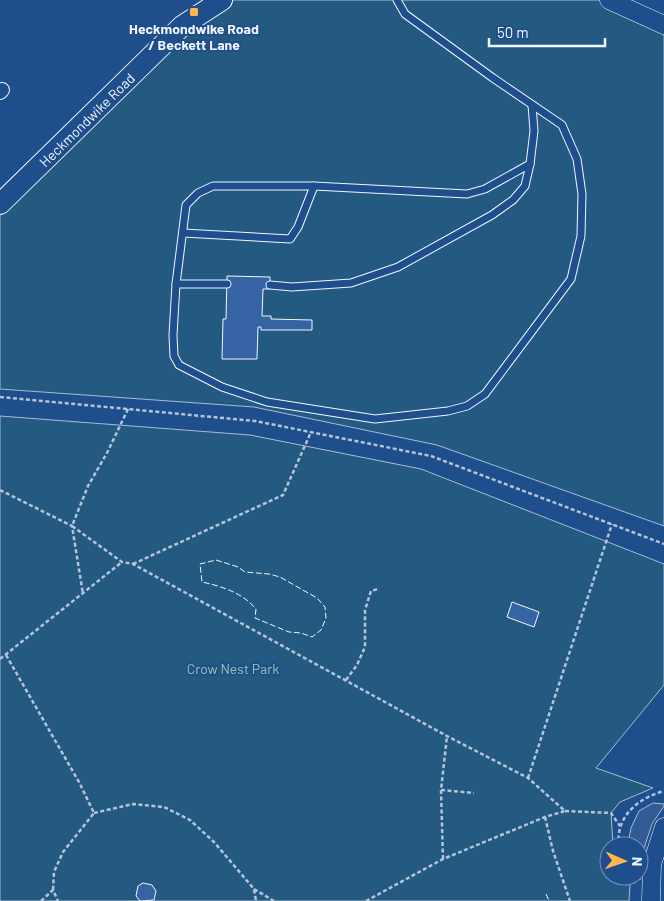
<svg xmlns="http://www.w3.org/2000/svg" width="664" height="901" font-family="Barlow,sans-serif">
<rect width="100%" height="100%" fill="#1f4e8c"/>
<g fill="#245a82" stroke="#a8bbd7">
<path d="M 222,0 L 600,0 L 664,32 L 664,526 L 437,445 L 254,407 L 0,389 L 0,204 Z"/>
<path d="M 0,416 L 250,435 L 421,469 L 664,564 L 664,685 L 596,768 L 653,788 L 620,802 L 611,813 L 613,846 L 609,846 L 609,876 L 625,876 L 630,885 L 629,901 L 0,901 Z"/>
</g>
<path fill="#305b95" stroke="#a8bbd7" d="M 653,803 L 664,804 L 664,806 L 652,824 L 645,845 L 640,880 L 638,876 L 639,846 L 628,846 L 628,844 L 631,828 L 639,811 Z"/>
<g fill="#3563a3" stroke="#f2f6ff">
<path d="M 227,276 L 270,277 L 270,289 L 263,289 L 262,316 L 271,316 L 271,319 L 312,320 L 312,330 L 261,330 L 261,327 L 258,327 L 257,359 L 222,359 L 223,319 L 226,319 Z"/>
<path d="M 512,602 L 539,612 L 534,627 L 507,617 Z"/>
<path d="M 143,883 L 152,885 L 156,891 L 154,900 L 140,901 L 136,896 L 138,886 Z"/>
</g>
<g fill="none" stroke-linecap="round" stroke-linejoin="round">
<g stroke="#f2f6ff" stroke-width="9">
<g id="service">
<path d="M 397,0 L 405,14 L 493,78 L 562,125 L 577,159 L 582,194 L 581,236 L 571,279 L 485,394 L 467,406 L 448,411 L 375,419 L 267,402 L 222,387 L 179,365 L 174,356 L 173,335 L 176,284 L 186,205 L 198,193 L 213,186 L 314,186 L 467,194 L 485,189 L 530,164"/>
<path d="M 183,233 L 290,239 L 298,227 L 314,186"/>
<path d="M 176,284 L 227,284"/>
<path d="M 270,285 L 292,287 L 351,283 L 398,267 L 492,215 L 513,200 L 525,186 L 530,164 L 534,131 L 532,105"/>
</g>
</g>
<g stroke="#f2f6ff" stroke-width="16">
<path id="minor" d="M 0,92 L 2,90"/>
</g>
<g stroke="#f2f6ff" stroke-width="19">
<g id="tertiary">
<path d="M 609,0 L 664,25"/>
<path d="M 651,901 L 652,864 L 664,827"/>
</g>
</g>
<g stroke="#f2f6ff" stroke-width="22">
<g id="secondary">
<path id="s1" d="M 0,204 L 182,26 L 222,0"/>
</g>
</g>
<g stroke="#b3c4dc" stroke-width="2.5" stroke-dasharray="4 2.5" stroke-linecap="butt">
<path d="M 0,397 L 255,421 L 431,456 L 664,544"/>
<path d="M 128,409 L 108,451 L 88,486 L 72,526 L 122,562 L 133,564 L 447,736 L 528,778 L 565,811 L 545,817 L 443,859 L 366,901"/>
<path d="M 0,490 L 72,526 L 83,594"/>
<path d="M 133,564 L 283,495 L 311,432"/>
<path d="M 6,655 L 79,782 L 94,813 L 63,852 L 54,872 L 53,890"/>
<path d="M 0,659 L 122,562"/>
<path d="M 346,680 L 357,665 L 365,647 L 365,610 L 371,591 L 378,589"/>
<path d="M 528,778 L 612,524"/>
<path d="M 441,790 L 474,793"/>
<path d="M 565,811 L 611,813 L 620,826"/>
<path d="M 94,813 L 133,804 L 164,807 L 190,820 L 214,842 L 254,889 L 256,901"/>
<path d="M 545,817 L 553,851 L 570,901"/>
<path d="M 619,846 C 615,817 638,798 664,791"/>
<path d="M 443,859 L 441,790 L 447,736"/>
<path d="M 631,876 L 635,883"/>
<path d="M 254,889 L 274,901"/>
<path d="M 41,901 L 53,890 L 58,901"/>
</g>
<use href="#service" stroke="#1f4e8c" stroke-width="7"/>
<use href="#minor" stroke="#1f4e8c" stroke-width="14"/>
<use href="#tertiary" stroke="#1f4e8c" stroke-width="18"/>
<use href="#secondary" stroke="#1f4e8c" stroke-width="20"/>
<g stroke="#f2f6ff" stroke-width="1" stroke-dasharray="6 2.5" stroke-linecap="butt">
<path d="M 216,560 L 238,567 L 245,572 L 269,574 L 280,577 L 317,598 L 325,607 L 326,618 L 321,630 L 312,637 L 301,633 L 289,632 L 255,618 L 256,609 C 243,593 221,586 202,582 L 200,564 Z"/>
<path d="M 546,894 L 549,901"/>
</g>
</g>
<rect fill="#ffb74d" stroke="#1f4e8c" stroke-width="2" x="189" y="7" width="10" height="10" rx="2.5"/>
<g text-anchor="middle" dominant-baseline="central" stroke-width="4" stroke-linejoin="round" paint-order="stroke">
<g font-size="14" font-weight="bold" fill="#f2f6ff" stroke="#1f4e8c">
<text x="194" y="28">Heckmondwike Road<tspan x="194" dy="16">/ Beckett Lane</tspan></text>
</g>
<g font-size="14" fill="#f2f6ff" stroke="#1f4e8c">
<text stroke="none"><textPath href="#s1" startOffset="121">Heckmondwike Road</textPath></text>
</g>
<g font-size="14" fill="#97c8a6" stroke="#1f4e8c">
<text x="233" y="668">Crow Nest Park</text>
</g>
</g>
<g transform="translate(624 861) rotate(92)"><circle r="24" fill="#1f4e8c" stroke="#7391ba"/>
<path d="M0-4L9 19L0 12L-9 19Z" fill="#ffb74d"/>
<text y="-8" font-size="14" font-weight="bold" text-anchor="middle" fill="#f2f6ff">N</text>
</g>
<path d="M489 38v8h116v-8" fill="none" stroke="#f2f6ff" stroke-width="2.5"/>
<text x="497" y="38" font-size="15" fill="#f2f6ff" stroke="#1f4e8c" stroke-width="4" paint-order="stroke">50 m</text>
</svg>
